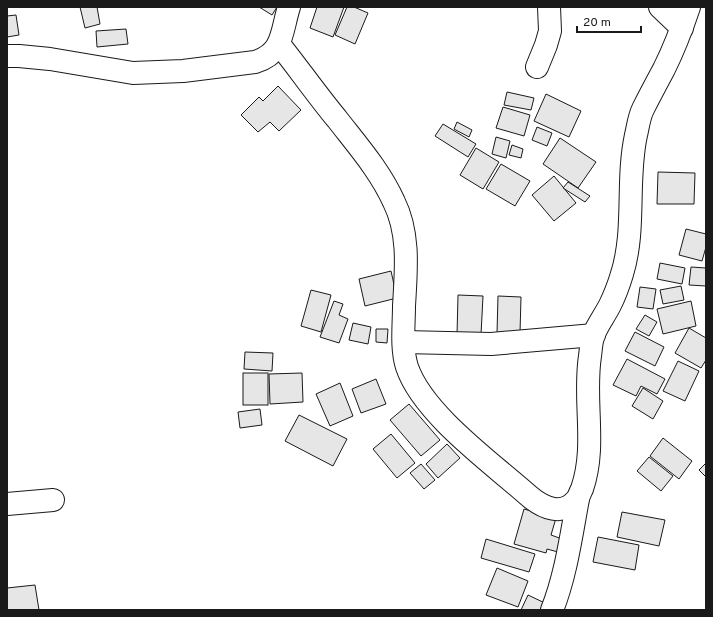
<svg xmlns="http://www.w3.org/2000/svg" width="713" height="617" font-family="Overpass,sans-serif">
<rect width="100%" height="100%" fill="#fff"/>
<g fill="#e6e6e6" stroke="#1a1a1a">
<path d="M 80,7 L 97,7 L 100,24 L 85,28 Z"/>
<path d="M 259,7 L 277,7 L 272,15 Z"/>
<path d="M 317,7 L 344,7 L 333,37 L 310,28 Z"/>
<path d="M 347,7 L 354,7 L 368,13 L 355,44 L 335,35 Z"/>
<path d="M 16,15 L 19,35 L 7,37 L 7,16 Z"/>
<path d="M 126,29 L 128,44 L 97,47 L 96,31 Z"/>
<path d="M 278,86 L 301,110 L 279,131 L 270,122 L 258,132 L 241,115 L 259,97 L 263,101 Z"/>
<path d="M 507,92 L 534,98 L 531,110 L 504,105 Z"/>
<path d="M 546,94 L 581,111 L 569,137 L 534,121 Z"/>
<path d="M 503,107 L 530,115 L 524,136 L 496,128 Z"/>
<path d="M 457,122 L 472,130 L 469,137 L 454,129 Z"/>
<path d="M 443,124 L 476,144 L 468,157 L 435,136 Z"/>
<path d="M 537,127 L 552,133 L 547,146 L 532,140 Z"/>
<path d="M 496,137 L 510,141 L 506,158 L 492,154 Z"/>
<path d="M 560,138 L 596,162 L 578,188 L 543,164 Z"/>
<path d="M 512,145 L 523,149 L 521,158 L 509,155 Z"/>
<path d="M 476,148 L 499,162 L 483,189 L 460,175 Z"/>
<path d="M 501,164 L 530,181 L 515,206 L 486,189 Z"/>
<path d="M 658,172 L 695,173 L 694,204 L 657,204 Z"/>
<path d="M 554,176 L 576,203 L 554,221 L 532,195 Z"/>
<path d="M 568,182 L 590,196 L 585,202 L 563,188 Z"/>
<path d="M 686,229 L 706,234 L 706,247 L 702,261 L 679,255 Z"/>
<path d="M 660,263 L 685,268 L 682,284 L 657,279 Z"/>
<path d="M 691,267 L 706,268 L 706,286 L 689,285 Z"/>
<path d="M 391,271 L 397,298 L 365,306 L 359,279 Z"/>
<path d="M 681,286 L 684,300 L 663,304 L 660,290 Z"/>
<path d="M 640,287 L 656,289 L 653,309 L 637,307 Z"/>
<path d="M 311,290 L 331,295 L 321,332 L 301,326 Z"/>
<path d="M 458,295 L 483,296 L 481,335 L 457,335 Z"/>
<path d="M 498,296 L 521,297 L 520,333 L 497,333 Z"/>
<path d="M 334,301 L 343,304 L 339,315 L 348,319 L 339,343 L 320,337 Z"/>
<path d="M 691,301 L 696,326 L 663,334 L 657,309 Z"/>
<path d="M 645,315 L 657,322 L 649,336 L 636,329 Z"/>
<path d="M 353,323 L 371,327 L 368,344 L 349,340 Z"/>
<path d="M 689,328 L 706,338 L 706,360 L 701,368 L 675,353 Z"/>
<path d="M 376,329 L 388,329 L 387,343 L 376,342 Z"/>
<path d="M 635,332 L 664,347 L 655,366 L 625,351 Z"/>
<path d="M 245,352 L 273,353 L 272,371 L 244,369 Z"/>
<path d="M 627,359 L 665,379 L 657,394 L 641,386 L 636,396 L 613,385 Z"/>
<path d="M 678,361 L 699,371 L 685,401 L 663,391 Z"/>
<rect x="243" y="373" width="25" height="32"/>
<path d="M 302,373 L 303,402 L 270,404 L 269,374 Z"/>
<path d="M 376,379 L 386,404 L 361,413 L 352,389 Z"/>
<path d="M 340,383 L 353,416 L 330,426 L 316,394 Z"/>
<path d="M 643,388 L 663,401 L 653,419 L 632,406 Z"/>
<path d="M 409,404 L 440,440 L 421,456 L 390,420 Z"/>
<path d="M 260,409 L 262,425 L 240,428 L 238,412 Z"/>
<path d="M 299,415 L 347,439 L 333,466 L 285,441 Z"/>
<path d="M 391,434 L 415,463 L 397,478 L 373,449 Z"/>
<path d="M 663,438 L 692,461 L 679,479 L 650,456 Z"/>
<path d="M 447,444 L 460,458 L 438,478 L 426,464 Z"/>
<path d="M 649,457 L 673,476 L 661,491 L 637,471 Z"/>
<path d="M 706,463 L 706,477 L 699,470 Z"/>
<path d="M 421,464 L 435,480 L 424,489 L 410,473 Z"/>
<path d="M 524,509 L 556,518 L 551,535 L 562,539 L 558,552 L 547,549 L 546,553 L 514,544 Z"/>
<path d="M 622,512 L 665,520 L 659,546 L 617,537 Z"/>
<path d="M 598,537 L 639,545 L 635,570 L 593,562 Z"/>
<path d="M 486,539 L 535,554 L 529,572 L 481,558 Z"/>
<path d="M 497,568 L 528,581 L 518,607 L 486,595 Z"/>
<path d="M 35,585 L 39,610 L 7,610 L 7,588 Z"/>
<path d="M 528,595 L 549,605 L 546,610 L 521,610 Z"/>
</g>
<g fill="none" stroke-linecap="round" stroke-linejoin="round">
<g stroke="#1a1a1a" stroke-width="24">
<g id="minor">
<path d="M 660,7 L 682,28"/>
<path d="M 279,44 C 299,69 317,95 337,119 C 358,146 380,171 394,202 C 410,234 406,271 404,306 C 404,325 401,348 407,367 C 423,414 492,463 529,496 C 543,508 563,517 577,499 C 578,499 581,490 582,489 C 597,446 583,400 590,356 C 591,349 591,341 594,334 C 598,324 605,315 610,305 C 615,295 619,284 622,274 C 636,229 626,181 636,135 C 638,127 639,117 643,109 C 650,95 657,82 664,69 C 674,49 682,28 689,7"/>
<path d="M 7,56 L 19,56 L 50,59 L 133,73 L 183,71 L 255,62 C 284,53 281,32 289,7"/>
<path d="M 537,67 L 546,45 L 550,31 L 549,7"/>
<path d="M 404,342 L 491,344 L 594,335"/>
<path d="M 7,504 L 53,500"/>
<path d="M 552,610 C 566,575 571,536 578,499"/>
</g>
</g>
<use href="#minor" stroke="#fff" stroke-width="22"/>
</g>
<rect width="713" height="617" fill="none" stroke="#1a1a1a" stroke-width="16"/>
<path d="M577 26v6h64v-6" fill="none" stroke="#1a1a1a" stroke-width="2"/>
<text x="583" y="26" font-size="12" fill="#1a1a1a" stroke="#ffffff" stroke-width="3" paint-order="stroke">20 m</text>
</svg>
